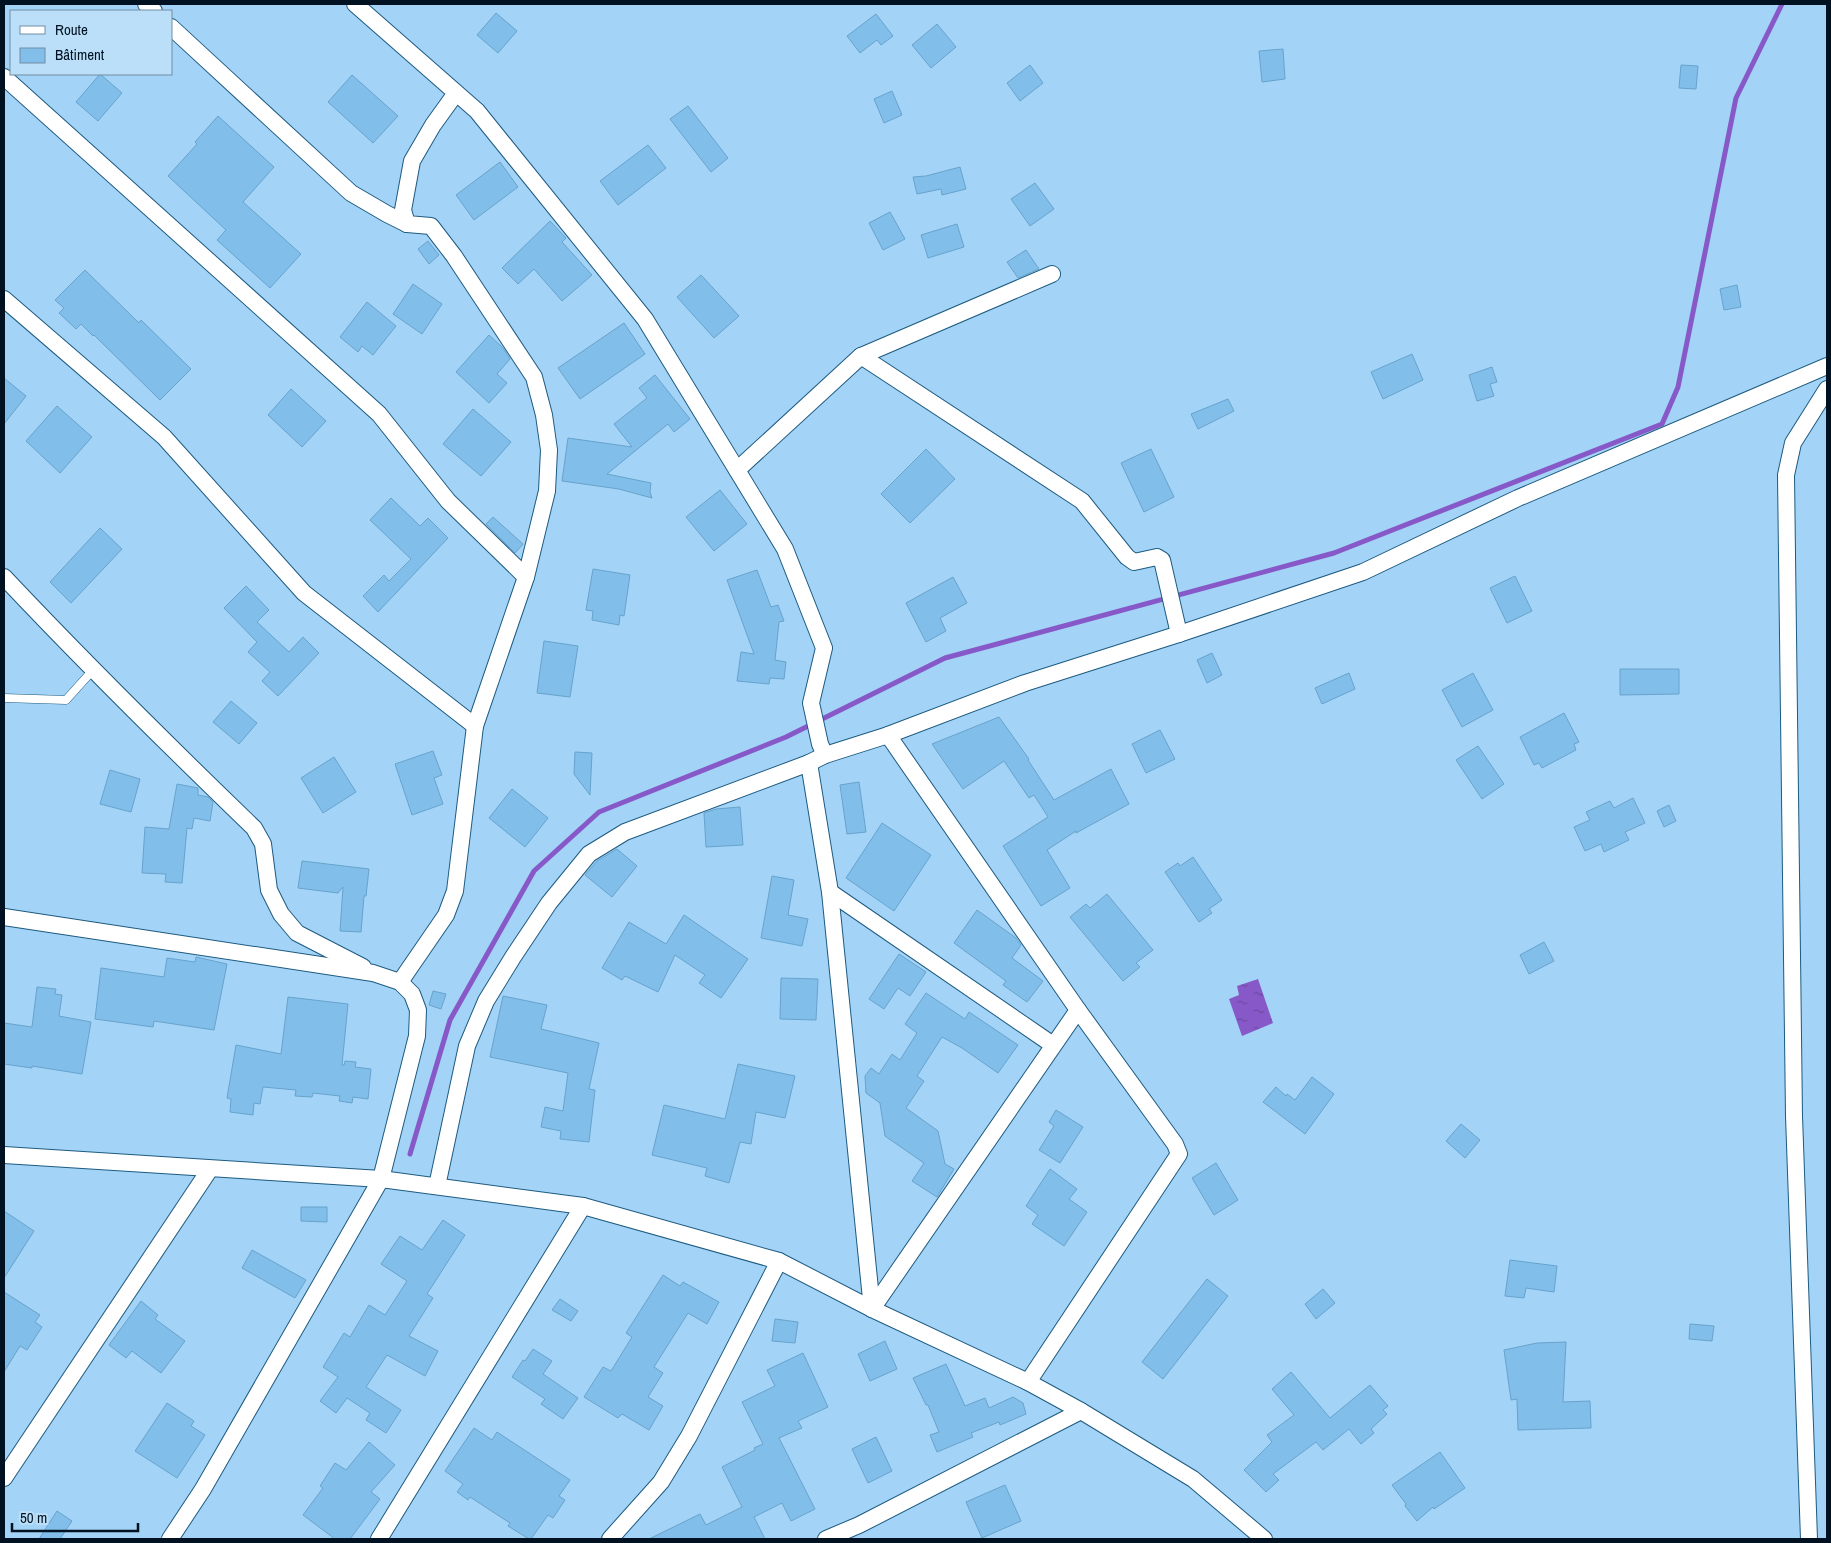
<svg xmlns="http://www.w3.org/2000/svg" width="1831" height="1543" font-family="'Archivo Narrow',sans-serif">
<defs>
<pattern id="water-ripples" width="26" height="14" patternUnits="userSpaceOnUse" patternTransform="scale(1.25)"><rect width="26" height="14" fill="#8759c8"/><path d="M2 4q2-2 4 0t4 0M15 11q2-2 4 0t4 0" fill="none" stroke="#6c48a2"/></pattern>
</defs>
<rect width="100%" height="100%" fill="#a3d3f6"/>
<path fill="url(#water-ripples)" d="M 1258,979 L 1273,1023 L 1242,1036 L 1229,999 L 1239,995 L 1237,986 Z"/>
<g fill="none" stroke-linecap="round" stroke-linejoin="round">
<path stroke="#8759c8" stroke-width="5" d="M 410,1154 L 450,1020 L 534,871 L 599,812 L 786,737 L 945,658 L 1334,553 L 1662,424 L 1678,387 L 1736,98 L 1782,4"/>
</g>
<g fill="#81bee9" stroke="#67a3cd">
<path d="M 496,13 L 517,31 L 498,53 L 477,35 Z"/>
<path d="M 876,14 L 893,36 L 881,45 L 877,40 L 860,53 L 847,36 Z"/>
<path d="M 937,24 L 956,47 L 931,68 L 912,45 Z"/>
<path d="M 1283,49 L 1285,79 L 1262,82 L 1259,51 Z"/>
<path d="M 1030,65 L 1043,83 L 1020,101 L 1007,83 Z"/>
<path d="M 1681,65 L 1698,66 L 1696,89 L 1679,88 Z"/>
<path d="M 100,74 L 122,93 L 98,121 L 76,102 Z"/>
<path d="M 352,75 L 398,116 L 373,143 L 328,102 Z"/>
<path d="M 892,91 L 902,115 L 884,123 L 874,99 Z"/>
<path d="M 688,106 L 728,158 L 711,172 L 670,119 Z"/>
<path d="M 218,116 L 274,167 L 243,202 L 301,254 L 270,288 L 217,240 L 226,230 L 168,176 L 197,144 L 195,142 Z"/>
<path d="M 648,145 L 666,168 L 618,205 L 600,181 Z"/>
<path d="M 500,162 L 518,187 L 474,220 L 456,195 Z"/>
<path d="M 960,167 L 966,189 L 942,195 L 941,189 L 917,194 L 913,177 L 926,176 Z"/>
<path d="M 1035,183 L 1054,209 L 1030,226 L 1011,199 Z"/>
<path d="M 890,212 L 905,239 L 883,250 L 869,223 Z"/>
<path d="M 550,221 L 566,238 L 562,242 L 592,275 L 562,301 L 534,269 L 518,284 L 502,268 Z"/>
<path d="M 957,224 L 964,247 L 928,258 L 921,235 Z"/>
<path d="M 428,241 L 439,255 L 429,264 L 418,249 Z"/>
<path d="M 1026,250 L 1039,269 L 1018,278 L 1007,262 Z"/>
<path d="M 85,270 L 139,323 L 141,320 L 191,369 L 160,400 L 94,335 L 93,336 L 81,324 L 76,329 L 59,313 L 64,308 L 55,300 Z"/>
<path d="M 701,275 L 739,316 L 714,338 L 677,297 Z"/>
<path d="M 413,284 L 442,304 L 422,334 L 393,314 Z"/>
<path d="M 1737,285 L 1741,307 L 1724,310 L 1720,289 Z"/>
<path d="M 367,302 L 396,326 L 373,355 L 362,346 L 358,352 L 340,337 Z"/>
<path d="M 624,323 L 645,354 L 580,399 L 558,368 Z"/>
<path d="M 489,335 L 503,348 L 510,359 L 497,374 L 507,383 L 489,403 L 456,372 Z"/>
<path d="M 1412,354 L 1423,380 L 1383,399 L 1371,372 Z"/>
<path d="M 1492,367 L 1497,382 L 1490,384 L 1494,396 L 1477,401 L 1469,375 Z"/>
<path d="M 655,375 L 690,419 L 674,432 L 668,424 L 607,474 L 651,483 L 650,492 L 652,498 L 619,489 L 562,481 L 568,438 L 632,447 L 614,424 L 647,398 L 639,388 Z"/>
<path d="M 4,378 L 26,396 L 4,424 Z"/>
<path d="M 291,389 L 326,421 L 302,447 L 268,415 Z"/>
<path d="M 1228,399 L 1234,411 L 1198,429 L 1191,414 Z"/>
<path d="M 57,406 L 92,437 L 60,473 L 26,441 Z"/>
<path d="M 473,409 L 511,442 L 481,476 L 443,444 Z"/>
<path d="M 926,449 L 955,479 L 910,523 L 881,494 Z"/>
<path d="M 1151,449 L 1174,497 L 1144,512 L 1121,463 Z"/>
<path d="M 720,490 L 747,524 L 714,551 L 686,517 Z"/>
<path d="M 391,498 L 420,526 L 428,518 L 448,538 L 378,612 L 363,596 L 384,575 L 389,581 L 411,559 L 370,520 Z"/>
<path d="M 493,517 L 523,544 L 515,553 L 486,524 Z"/>
<path d="M 100,528 L 122,549 L 71,603 L 50,582 Z"/>
<path d="M 593,569 L 630,575 L 624,616 L 620,615 L 619,625 L 592,620 L 593,611 L 586,610 Z"/>
<path d="M 757,570 L 771,607 L 778,605 L 784,621 L 779,622 L 775,660 L 786,662 L 784,679 L 770,678 L 769,684 L 737,681 L 741,652 L 754,654 L 727,580 Z"/>
<path d="M 1515,576 L 1532,611 L 1507,623 L 1490,588 Z"/>
<path d="M 953,577 L 967,603 L 940,618 L 946,631 L 926,642 L 906,603 Z"/>
<path d="M 246,586 L 269,610 L 257,622 L 289,652 L 303,637 L 319,653 L 278,696 L 262,681 L 270,672 L 248,652 L 257,642 L 224,608 Z"/>
<path d="M 544,641 L 578,646 L 570,697 L 537,693 Z"/>
<path d="M 1212,653 L 1222,675 L 1207,683 L 1197,660 Z"/>
<path d="M 1620,669 L 1679,669 L 1679,694 L 1620,695 Z"/>
<path d="M 1349,673 L 1355,689 L 1322,704 L 1315,688 Z"/>
<path d="M 1473,673 L 1493,710 L 1462,727 L 1442,690 Z"/>
<path d="M 231,701 L 257,723 L 239,744 L 213,722 Z"/>
<path d="M 1564,713 L 1579,742 L 1574,744 L 1576,750 L 1542,768 L 1539,763 L 1534,765 L 1520,737 Z"/>
<path d="M 999,717 L 1029,759 L 1028,760 L 1054,800 L 1111,769 L 1129,804 L 1076,833 L 1076,831 L 1047,850 L 1070,888 L 1041,906 L 1003,846 L 1048,817 L 1034,795 L 1029,798 L 1004,761 L 963,789 L 932,744 Z"/>
<path d="M 1160,730 L 1175,759 L 1146,773 L 1132,744 Z"/>
<path d="M 1478,746 L 1504,784 L 1482,799 L 1456,760 Z"/>
<path d="M 433,751 L 442,775 L 434,778 L 443,804 L 412,815 L 395,764 Z"/>
<path d="M 575,752 L 592,753 L 590,795 L 574,774 Z"/>
<path d="M 334,757 L 356,792 L 323,813 L 301,778 Z"/>
<path d="M 110,770 L 140,779 L 131,812 L 100,804 Z"/>
<path d="M 859,782 L 866,832 L 847,834 L 840,785 Z"/>
<path d="M 177,784 L 198,788 L 198,795 L 208,797 L 213,802 L 210,821 L 194,818 L 192,829 L 187,828 L 182,883 L 165,882 L 166,874 L 142,873 L 145,827 L 169,829 Z"/>
<path d="M 512,789 L 548,818 L 525,847 L 489,818 Z"/>
<path d="M 1633,798 L 1645,823 L 1625,832 L 1629,840 L 1604,852 L 1601,844 L 1585,851 L 1574,827 L 1590,820 L 1586,812 L 1610,801 L 1614,808 Z"/>
<path d="M 1669,805 L 1676,821 L 1664,827 L 1657,811 Z"/>
<path d="M 740,807 L 743,845 L 706,847 L 704,813 L 716,809 Z"/>
<path d="M 882,823 L 931,855 L 894,911 L 846,878 Z"/>
<path d="M 617,849 L 637,866 L 612,897 L 585,875 L 597,861 Z"/>
<path d="M 1193,857 L 1222,900 L 1209,909 L 1212,913 L 1199,922 L 1165,872 L 1178,863 L 1180,866 Z"/>
<path d="M 302,861 L 369,869 L 366,896 L 364,896 L 361,932 L 340,931 L 343,887 L 338,893 L 298,888 Z"/>
<path d="M 772,876 L 794,880 L 788,915 L 808,919 L 802,946 L 761,938 Z"/>
<path d="M 1107,894 L 1153,950 L 1136,963 L 1140,967 L 1123,981 L 1070,917 L 1086,904 L 1090,908 Z"/>
<path d="M 977,910 L 1016,938 L 1021,945 L 1012,958 L 1043,981 L 1027,1002 L 1003,985 L 1006,981 L 954,943 Z"/>
<path d="M 684,915 L 748,959 L 721,998 L 699,983 L 705,975 L 675,955 L 658,992 L 625,976 L 622,980 L 602,968 L 629,922 L 666,944 Z"/>
<path d="M 1544,942 L 1554,961 L 1529,974 L 1520,955 Z"/>
<path d="M 899,954 L 926,972 L 910,996 L 898,988 L 884,1009 L 869,999 Z"/>
<path d="M 196,957 L 227,964 L 214,1030 L 154,1021 L 153,1027 L 95,1019 L 101,968 L 164,977 L 167,958 L 195,962 Z"/>
<path d="M 781,978 L 818,979 L 816,1020 L 780,1019 Z"/>
<path d="M 37,987 L 56,989 L 55,994 L 62,995 L 59,1016 L 91,1022 L 82,1074 L 32,1066 L 32,1068 L 4,1064 L 4,1023 L 32,1027 Z"/>
<path d="M 433,991 L 446,994 L 441,1009 L 429,1005 Z"/>
<path d="M 926,993 L 965,1019 L 969,1012 L 1018,1045 L 998,1073 L 962,1048 L 942,1037 L 917,1076 L 924,1081 L 906,1108 L 938,1131 L 945,1164 L 954,1169 L 937,1197 L 912,1181 L 924,1163 L 885,1136 L 880,1103 L 866,1093 L 865,1076 L 871,1068 L 879,1074 L 892,1054 L 900,1060 L 917,1033 L 905,1024 Z"/>
<path d="M 503,996 L 547,1005 L 541,1029 L 599,1043 L 589,1089 L 595,1090 L 589,1142 L 560,1139 L 561,1131 L 541,1127 L 545,1107 L 563,1111 L 568,1073 L 490,1057 Z"/>
<path d="M 288,997 L 348,1004 L 342,1065 L 344,1065 L 345,1061 L 356,1062 L 355,1067 L 371,1069 L 368,1099 L 353,1097 L 352,1103 L 339,1101 L 340,1096 L 313,1093 L 312,1097 L 295,1096 L 296,1090 L 263,1087 L 260,1104 L 254,1103 L 253,1115 L 230,1112 L 231,1099 L 227,1098 L 236,1045 L 281,1054 Z"/>
<path d="M 738,1064 L 795,1076 L 785,1118 L 756,1112 L 751,1144 L 740,1142 L 729,1183 L 705,1176 L 707,1168 L 652,1155 L 664,1105 L 725,1119 Z"/>
<path d="M 1312,1077 L 1334,1094 L 1305,1134 L 1263,1102 L 1276,1087 L 1286,1096 L 1287,1094 L 1295,1100 Z"/>
<path d="M 1056,1110 L 1083,1127 L 1060,1163 L 1039,1150 L 1054,1126 L 1049,1122 Z"/>
<path d="M 1461,1124 L 1480,1140 L 1465,1158 L 1446,1141 Z"/>
<path d="M 1216,1163 L 1238,1200 L 1214,1215 L 1192,1178 Z"/>
<path d="M 1050,1169 L 1077,1189 L 1069,1199 L 1087,1212 L 1064,1246 L 1032,1224 L 1038,1215 L 1026,1206 Z"/>
<path d="M 301,1207 L 327,1207 L 327,1222 L 301,1221 Z"/>
<path d="M 4,1211 L 34,1231 L 4,1278 Z"/>
<path d="M 443,1220 L 465,1235 L 427,1294 L 433,1298 L 409,1336 L 438,1351 L 425,1376 L 387,1355 L 366,1387 L 401,1410 L 386,1433 L 366,1420 L 370,1413 L 347,1398 L 336,1413 L 320,1401 L 338,1377 L 323,1367 L 344,1333 L 350,1337 L 369,1305 L 385,1315 L 407,1281 L 381,1264 L 400,1236 L 422,1250 Z"/>
<path d="M 252,1250 L 306,1280 L 295,1298 L 242,1268 Z"/>
<path d="M 1510,1260 L 1557,1266 L 1554,1292 L 1526,1288 L 1524,1298 L 1505,1296 Z"/>
<path d="M 663,1275 L 680,1286 L 683,1282 L 719,1302 L 707,1324 L 688,1313 L 654,1367 L 663,1373 L 648,1397 L 663,1406 L 649,1430 L 622,1414 L 618,1418 L 584,1397 L 603,1367 L 611,1371 L 632,1337 L 626,1333 Z"/>
<path d="M 1207,1279 L 1228,1296 L 1163,1379 L 1142,1362 Z"/>
<path d="M 1323,1289 L 1335,1303 L 1316,1319 L 1305,1304 Z"/>
<path d="M 4,1292 L 40,1315 L 35,1322 L 42,1327 L 27,1350 L 20,1346 L 4,1372 Z"/>
<path d="M 560,1299 L 578,1311 L 571,1321 L 552,1310 Z"/>
<path d="M 141,1301 L 158,1315 L 155,1319 L 185,1341 L 161,1373 L 132,1351 L 126,1358 L 109,1345 Z"/>
<path d="M 775,1319 L 798,1322 L 795,1343 L 772,1341 Z"/>
<path d="M 1690,1324 L 1714,1326 L 1712,1341 L 1689,1339 Z"/>
<path d="M 885,1341 L 897,1369 L 870,1381 L 858,1354 Z"/>
<path d="M 1566,1342 L 1563,1402 L 1590,1401 L 1591,1428 L 1518,1430 L 1517,1399 L 1511,1400 L 1504,1350 L 1537,1343 Z"/>
<path d="M 533,1349 L 552,1361 L 543,1374 L 578,1398 L 563,1419 L 541,1404 L 545,1399 L 512,1377 L 523,1360 L 525,1361 Z"/>
<path d="M 803,1353 L 828,1407 L 798,1421 L 802,1428 L 779,1438 L 815,1509 L 791,1521 L 782,1503 L 754,1517 L 765,1539 L 649,1539 L 700,1514 L 706,1525 L 742,1507 L 722,1467 L 755,1450 L 754,1448 L 763,1444 L 742,1402 L 775,1386 L 767,1370 Z"/>
<path d="M 946,1364 L 965,1406 L 985,1398 L 989,1408 L 1013,1397 L 1023,1403 L 1026,1414 L 1000,1425 L 999,1422 L 971,1433 L 973,1437 L 937,1452 L 930,1435 L 939,1432 L 928,1405 L 926,1405 L 913,1378 Z"/>
<path d="M 1291,1372 L 1330,1418 L 1370,1385 L 1388,1406 L 1383,1410 L 1387,1414 L 1371,1429 L 1374,1433 L 1361,1444 L 1349,1429 L 1323,1450 L 1316,1442 L 1273,1474 L 1279,1480 L 1266,1492 L 1244,1470 L 1272,1442 L 1267,1435 L 1294,1415 L 1272,1389 Z"/>
<path d="M 167,1403 L 194,1421 L 191,1426 L 205,1435 L 177,1478 L 135,1451 Z"/>
<path d="M 474,1428 L 492,1440 L 497,1432 L 570,1480 L 559,1496 L 565,1500 L 553,1518 L 548,1515 L 531,1539 L 529,1539 L 508,1526 L 510,1523 L 470,1497 L 468,1500 L 457,1492 L 463,1484 L 445,1471 Z"/>
<path d="M 876,1437 L 892,1471 L 868,1483 L 852,1449 Z"/>
<path d="M 369,1442 L 395,1465 L 371,1492 L 380,1499 L 350,1539 L 335,1539 L 303,1515 L 323,1488 L 320,1486 L 335,1463 L 346,1470 Z"/>
<path d="M 1440,1452 L 1465,1488 L 1434,1509 L 1433,1507 L 1417,1521 L 1405,1506 L 1406,1504 L 1392,1485 Z"/>
<path d="M 1005,1485 L 1021,1521 L 982,1538 L 966,1502 Z"/>
<path d="M 57,1511 L 72,1521 L 60,1539 L 39,1539 Z"/>
</g>
<g fill="none" stroke-linecap="round" stroke-linejoin="round">
<g stroke="#1d5b81" stroke-width="9">
<path id="service" d="M 4,698 L 66,700 L 93,670"/>
</g>
<g stroke="#1d5b81" stroke-width="18">
<g id="minor">
<path d="M 146,4 L 154,11"/>
<path d="M 355,4 L 477,111 L 645,319 L 785,549 L 824,648 L 811,703 L 820,744 L 825,755"/>
<path d="M 171,27 L 351,193 L 387,214 L 407,224"/>
<path d="M 4,77 L 379,414 L 448,501 L 526,577"/>
<path d="M 4,299 L 164,437 L 304,593 L 475,726"/>
<path d="M 861,356 L 1052,274"/>
<path d="M 737,470 L 861,356 L 1082,501 L 1127,557 L 1134,562 L 1157,557 L 1162,560 L 1179,634"/>
<path d="M 4,577 C 85,663 169,746 254,828 L 263,844 L 269,890 L 281,914 L 297,933 L 363,967"/>
<path d="M 888,735 L 1078,1010 L 1175,1144 L 1179,1154 L 1028,1382"/>
<path d="M 809,763 L 830,892 L 872,1309"/>
<path d="M 830,892 L 1053,1045"/>
<path d="M 4,917 L 373,973 L 400,982 L 412,994 L 418,1010 L 417,1036 L 381,1179 L 203,1489 L 170,1539"/>
<path d="M 400,982 L 446,915 L 455,891 L 475,726 L 526,577 L 547,491 L 549,450 L 544,415 L 534,377 L 454,256 L 431,226 L 407,224 L 403,210 L 412,161 L 433,125 L 456,93"/>
<path d="M 4,1155 L 381,1179 L 583,1206 L 779,1261 L 872,1309 L 1028,1382 L 1081,1411 L 1193,1479 L 1264,1539"/>
<path d="M 437,1186 L 467,1046 L 486,1001 L 513,957 L 549,903 L 589,854 L 625,832 L 809,763 L 825,755 L 888,735 L 1025,683 L 1179,634 L 1363,572 L 1518,498 L 1827,366"/>
<path d="M 872,1309 L 1078,1010"/>
<path d="M 4,1478 L 210,1169"/>
<path d="M 379,1539 L 583,1206"/>
<path d="M 610,1539 L 661,1482 L 689,1436 L 779,1261"/>
<path d="M 826,1539 L 859,1525 L 1081,1411"/>
<path d="M 1809,1539 L 1794,1116 L 1786,475 L 1793,443 L 1827,389"/>
</g>
</g>
<use href="#service" stroke="#fff" stroke-width="8"/>
<use href="#minor" stroke="#fff" stroke-width="16"/>
</g>
<rect width="1831" height="1543" fill="none" stroke="#001221" stroke-width="10"/>
<rect x="10" y="10" width="162" height="65" fill="#bbdff9" stroke="#708da3"/>
<rect x="20" y="26" width="25" height="8" fill="#ffffff" stroke="#708da3"/>
<text x="55" y="35" font-size="15" fill="#001221">Route</text>
<rect x="20" y="48" width="25" height="15" fill="#81bee9" stroke="#708da3"/>
<text x="55" y="60" font-size="15" fill="#001221">Bâtiment</text>
<path d="M12 1523v8h126v-8" fill="none" stroke="#001221" stroke-width="2.5"/>
<text x="20" y="1523" font-size="15" fill="#001221" stroke="#bbdff9" stroke-width="4" paint-order="stroke">50 m</text>
</svg>
